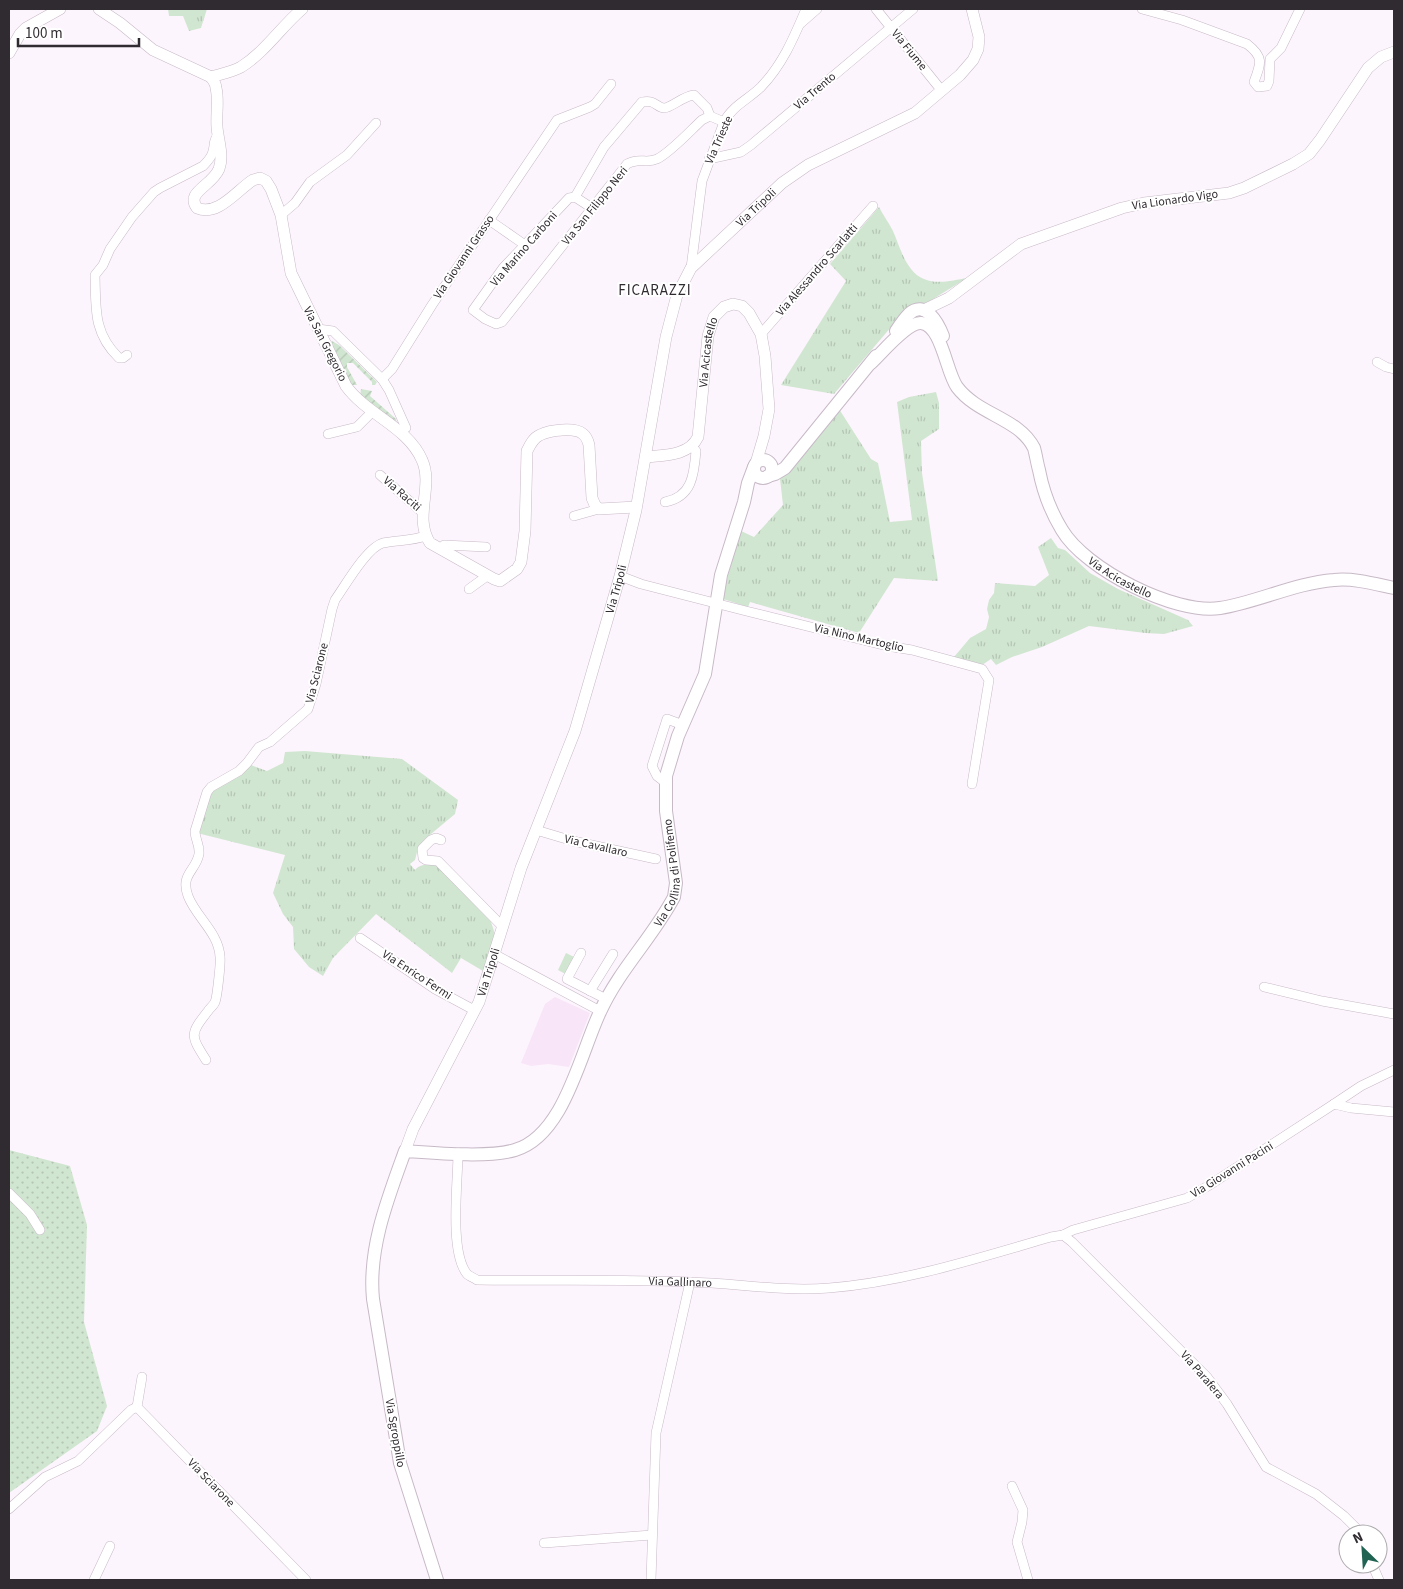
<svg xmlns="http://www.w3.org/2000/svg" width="1403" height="1589" font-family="'Source Sans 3',sans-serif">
<defs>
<pattern id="grass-tufts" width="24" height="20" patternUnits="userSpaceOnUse" patternTransform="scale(1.25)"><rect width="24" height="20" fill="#d1e6d1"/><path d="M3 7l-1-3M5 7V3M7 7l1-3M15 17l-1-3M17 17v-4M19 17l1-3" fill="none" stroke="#b4c5b4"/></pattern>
<pattern id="park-dots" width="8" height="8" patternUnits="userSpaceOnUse" patternTransform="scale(1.25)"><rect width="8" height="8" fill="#d1e6d1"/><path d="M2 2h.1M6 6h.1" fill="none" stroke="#b4c5b4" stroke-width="1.8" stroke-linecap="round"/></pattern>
<pattern id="garden-furrows" width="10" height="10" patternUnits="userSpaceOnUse" patternTransform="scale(1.25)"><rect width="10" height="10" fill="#d1e6d1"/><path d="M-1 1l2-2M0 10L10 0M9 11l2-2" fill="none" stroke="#b4c5b4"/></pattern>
</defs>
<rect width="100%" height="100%" fill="#fdf5fd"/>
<path fill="#f9e5f8" d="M 555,997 L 590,1013 L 569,1067 L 548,1064 L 531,1066 L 521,1063 L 545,1004 Z"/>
<g fill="url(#grass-tufts)">
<path d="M 168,9 L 207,9 L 201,28 L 189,31 L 183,16 L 169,16 Z"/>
<path d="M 879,207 C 883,215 889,223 893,231 C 900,247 906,272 924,279 C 937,285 954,280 967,278 L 925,304 L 917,303 L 909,306 L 834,394 L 781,385 L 846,281 L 830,264 Z"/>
<path d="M 936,392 L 939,403 L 939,429 L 921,441 L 922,473 L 938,581 L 894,578 L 859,633 L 750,602 L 748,607 L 723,599 L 728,575 L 741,531 L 754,537 L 783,505 L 780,479 L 839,409 L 871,459 L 878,463 L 890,522 L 912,520 L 897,402 L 909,397 Z"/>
<path d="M 1051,538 L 1058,548 L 1065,550 L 1090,573 L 1118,589 L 1188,620 L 1193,626 L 1164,634 L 1145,633 L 1089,626 L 1042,647 L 1012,657 L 996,665 L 991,659 L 982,665 L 954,657 L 970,638 L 986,629 L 989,617 L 987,609 L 989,600 L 994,593 L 995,583 L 1035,586 L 1049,575 L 1038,547 Z"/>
<path d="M 305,751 L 402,759 L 458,800 L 455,814 L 425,839 L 418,848 L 415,860 L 410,864 L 415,870 C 421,863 427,865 436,865 L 491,922 L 495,934 L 483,971 L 461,958 L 452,973 L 376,914 L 333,958 L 323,976 L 309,967 L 294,949 L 293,927 L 283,914 L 273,893 L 285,855 L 197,833 L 212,790 L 239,775 L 251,765 L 267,771 L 283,763 L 285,752 Z"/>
</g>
<path fill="url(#park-dots)" d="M 9,1150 L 70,1166 L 87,1225 L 84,1322 L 107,1406 L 97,1431 L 9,1493 Z"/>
<g fill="url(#garden-furrows)">
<path d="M 332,341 L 339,345 L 377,382 L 375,385 L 372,385 L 372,382 L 353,363 L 347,363 L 347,367 L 357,385 L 351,385 L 330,342 Z"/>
<path d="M 361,389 L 372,391 L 370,396 L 396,419 L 397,426 L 360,397 Z"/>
</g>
<path fill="#d1e6d1" d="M 566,953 L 580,960 L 571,977 L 558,970 Z"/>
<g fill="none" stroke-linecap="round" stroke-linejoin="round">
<g stroke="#c7bac7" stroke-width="10">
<g id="minor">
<path d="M 876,9 L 942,91"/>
<path d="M 1142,9 L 1182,20 L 1247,44 C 1264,57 1261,63 1254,82 L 1258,87 L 1267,86 L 1269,81 L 1270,59 L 1281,48 L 1300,9"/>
<path d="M 801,23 L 817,9"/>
<path d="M 709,159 L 741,152 L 751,145 L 913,9"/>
<path d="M 575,197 L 604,147 L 642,102 C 655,99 657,108 664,108 C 671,108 683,96 694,95 L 707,108 L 710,116"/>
<path d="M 592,208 L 575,197 L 569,198 L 503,268 L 473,310 L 485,319 L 496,324 L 502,322 L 627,164 C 639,157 646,164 657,159 C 670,153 691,130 702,120 L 710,116 L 724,122"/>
<path d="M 281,215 L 295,203 L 310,182 L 347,155 L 376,123"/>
<path d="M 489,220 L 525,245"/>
<path d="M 691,268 L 702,181 L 724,122 C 732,106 749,99 761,87 C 783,64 794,37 806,9"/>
<path d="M 318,329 L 333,331 L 382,379 L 392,369 L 432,305 L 557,120 L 590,107 L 595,104 L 611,84"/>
<path d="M 761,334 L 873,206"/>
<path d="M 127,355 L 123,358 L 119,358 C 93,333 96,308 95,275 L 103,265 L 110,249 L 132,217 L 154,192 L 160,188 L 203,166 C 207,162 212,157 213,151 C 215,144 213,141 218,135"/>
<path d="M 1377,362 L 1386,367 L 1394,369"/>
<path d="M 382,379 L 389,390 L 406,428"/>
<path d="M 328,434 L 357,427 L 372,412"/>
<path d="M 380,475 L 423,513"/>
<path d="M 665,502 C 692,497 694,475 696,451 L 691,446"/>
<path d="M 574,516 L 599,509"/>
<path d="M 441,549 L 444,545 L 486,547"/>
<path d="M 620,576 L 641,584 L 746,611 L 887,646 L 912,650 L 982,669 L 989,680 L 972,784"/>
<path d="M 469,589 L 487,576"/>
<path d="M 666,783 L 657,776 L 652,766 L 667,719 L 683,725"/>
<path d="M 536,830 L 573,841 L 656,859"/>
<path d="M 441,840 L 436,838 L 431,840 L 422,849 L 423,858 L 426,860 L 438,861 L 503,927"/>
<path d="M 360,938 L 435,989 L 474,1010"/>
<path d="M 581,953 L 567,979 L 606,999"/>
<path d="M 494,954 L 600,1011"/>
<path d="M 1264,987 L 1322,1001 L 1394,1014"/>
<path d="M 590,991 L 613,954"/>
<path d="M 206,1060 C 190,1035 190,1034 208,1011 C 210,1008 214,1005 215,1002 C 217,998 221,962 220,957 C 219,933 196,917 188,896 C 180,874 196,871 199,854 C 200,845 195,839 195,831 L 207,792 L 211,787 L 239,771 L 247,763 L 259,747 L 270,742 L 308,709 L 316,684 L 332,609 L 335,600 C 345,586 367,547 383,543 C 397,540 412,541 425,536"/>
<path d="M 1334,1104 L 1361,1086 L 1394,1070"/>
<path id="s1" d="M 458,1153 C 458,1182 449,1251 467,1274 C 469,1276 474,1278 477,1280 C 548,1281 619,1279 689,1282 C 736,1283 783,1292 829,1288 C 905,1282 978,1258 1051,1237 L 1063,1235 L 1073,1230 L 1187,1198 L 1208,1186 L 1334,1104 L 1351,1108 L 1394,1112"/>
<path d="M 9,1193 L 30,1214 L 40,1230"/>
<path d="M 1063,1235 L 1072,1242 L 1207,1377 L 1227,1404 L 1266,1467 L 1316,1494 L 1344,1516 L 1356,1528 L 1358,1534"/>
<path d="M 142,1377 L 137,1407 L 306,1580"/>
<path d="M 1012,1486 L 1023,1510 L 1022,1522 L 1017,1542 L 1028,1580"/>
<path d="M 9,1509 L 45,1477 L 78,1461 L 131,1410 L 137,1407"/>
<path d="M 544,1543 L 652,1535"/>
<path d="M 1372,1564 L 1379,1580"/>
<path d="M 94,1580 L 110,1546"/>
<path d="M 651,1580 L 656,1433 L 690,1282"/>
</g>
</g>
<g stroke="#c7bac7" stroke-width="12">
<g id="tertiary">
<path d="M 99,9 L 120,23 L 153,50 L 211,77"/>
<path d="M 9,53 L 20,34 L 26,28 L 60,9"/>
<path d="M 211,77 C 213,80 216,84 216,88 C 219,100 216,114 217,127 C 218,140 224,156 219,169 C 212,186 185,192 197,208 C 218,217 237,190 253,180 L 260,178 L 266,181 L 271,189 L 281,215 L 291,273 L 346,386 C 367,415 408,427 422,460 C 434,486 413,518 430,543 L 494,579 L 500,581 L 517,569 L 521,562 L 525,531 L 527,451 C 530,445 533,438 540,435 C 550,430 575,427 583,434 C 587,437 588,441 589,445 L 592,498 L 595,505 L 599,509 L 636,507"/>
<path d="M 211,77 C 221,74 232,72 241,67 C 265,52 281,27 302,9"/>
<path d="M 924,310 L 949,298 L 1021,244 L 1122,208 L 1144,203 L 1229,193 L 1244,188 L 1293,164 L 1309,154 L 1320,140 L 1368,68 L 1381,57 L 1394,52"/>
<path id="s2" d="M 646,457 C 664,455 689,456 698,437 L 708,336 L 714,317 L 724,307 L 733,304 L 742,306 L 749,313 L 761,334 L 765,356 L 769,409 L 764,436 L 756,463"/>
<path id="s3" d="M 405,1151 L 413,1129 L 479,1002 L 521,868 L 575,731 L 620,576 L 636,510 L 666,337 L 677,295 L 691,268 L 782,183 L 808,165 L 915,113 L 960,75 L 973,60 L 978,49 L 979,37 L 972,9"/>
</g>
</g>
<g stroke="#c7bac7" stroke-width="14">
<g id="secondary">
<path d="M 896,331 C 900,325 904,319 909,314 C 925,299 938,323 943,336"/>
<path id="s4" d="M 871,363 C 882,353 907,322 921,323 C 942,325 946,372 957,387 C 978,415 1019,418 1034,448 C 1036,455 1037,463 1039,470 C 1043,491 1051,512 1062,530 C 1085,569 1175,615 1220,608 C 1258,602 1295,583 1334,580 C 1354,578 1375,584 1394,588"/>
<circle cx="763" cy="469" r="9"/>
<path d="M 768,476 L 775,474 L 785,468 L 876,356"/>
<path id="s5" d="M 437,1580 L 400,1463 L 373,1299 C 368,1248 388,1198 405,1151 C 434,1153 489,1158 515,1150 C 564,1136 580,1054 600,1012 C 619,970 653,937 674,897 L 676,883 L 666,811 L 666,776 L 678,736 L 705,674 L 721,575 L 744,502 L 748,483 L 754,467"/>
</g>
</g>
<use href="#minor" stroke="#fff" stroke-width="9"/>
<use href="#tertiary" stroke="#fff" stroke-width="11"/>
<use href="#secondary" stroke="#fff" stroke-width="12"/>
</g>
<g text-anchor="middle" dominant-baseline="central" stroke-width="4" stroke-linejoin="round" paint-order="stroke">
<g font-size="12" fill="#302b30" stroke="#fff">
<text transform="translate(909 50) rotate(51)">Via Fiume</text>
<text transform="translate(815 91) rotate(-40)">Via Trento</text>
<text transform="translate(719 140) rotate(-66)">Via Trieste</text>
<text transform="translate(1175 200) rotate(-8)">Via Lionardo Vigo</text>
<text transform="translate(595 206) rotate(-51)">Via San Filippo Neri</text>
<text stroke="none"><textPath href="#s3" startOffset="1022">Via Tripoli</textPath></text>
<text transform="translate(524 249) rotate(-49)">Via Marino Carboni</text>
<text transform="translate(464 257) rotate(-56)">Via Giovanni Grasso</text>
<text transform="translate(817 270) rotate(-49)">Via Alessandro Scarlatti</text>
<text transform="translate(325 344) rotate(63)">Via San Gregorio</text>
<text stroke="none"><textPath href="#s2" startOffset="144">Via Acicastello</textPath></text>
<text transform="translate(402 494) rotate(41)">Via Raciti</text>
<text stroke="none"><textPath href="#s4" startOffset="404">Via Acicastello</textPath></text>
<text stroke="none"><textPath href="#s3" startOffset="602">Via Tripoli</textPath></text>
<text transform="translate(859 638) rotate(13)">Via Nino Martoglio</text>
<text transform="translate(317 673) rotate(-76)">Via Sciarone</text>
<text transform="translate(596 846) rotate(13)">Via Cavallaro</text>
<text stroke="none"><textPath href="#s5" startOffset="879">Via Collina di Polifemo</textPath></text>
<text stroke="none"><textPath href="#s3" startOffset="198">Via Tripoli</textPath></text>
<text transform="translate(417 975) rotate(33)">Via Enrico Fermi</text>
<text transform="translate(1232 1170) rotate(-32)">Via Giovanni Pacini</text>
<text stroke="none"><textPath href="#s1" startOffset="338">Via Gallinaro</textPath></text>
<text transform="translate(1202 1375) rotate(49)">Via Parafera</text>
<text transform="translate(395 1433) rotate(80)">Via Sgroppillo</text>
<text transform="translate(211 1483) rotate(46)">Via Sciarone</text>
</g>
<g font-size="15" letter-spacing="1" fill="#302b30" stroke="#fff">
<text x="655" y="290">FICARAZZI</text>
</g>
</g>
<rect width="1403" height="1589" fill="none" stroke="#302b30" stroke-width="20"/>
<g transform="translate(1363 1549) rotate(335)"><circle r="24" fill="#ffffff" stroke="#acaaac"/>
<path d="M0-4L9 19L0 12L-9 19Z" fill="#216352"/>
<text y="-8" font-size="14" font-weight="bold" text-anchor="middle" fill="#302b30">N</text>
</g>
<path d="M18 38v8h121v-8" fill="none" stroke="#302b30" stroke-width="2.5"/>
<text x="25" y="38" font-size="15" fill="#302b30" stroke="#ffffff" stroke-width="4" paint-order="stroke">100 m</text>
</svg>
